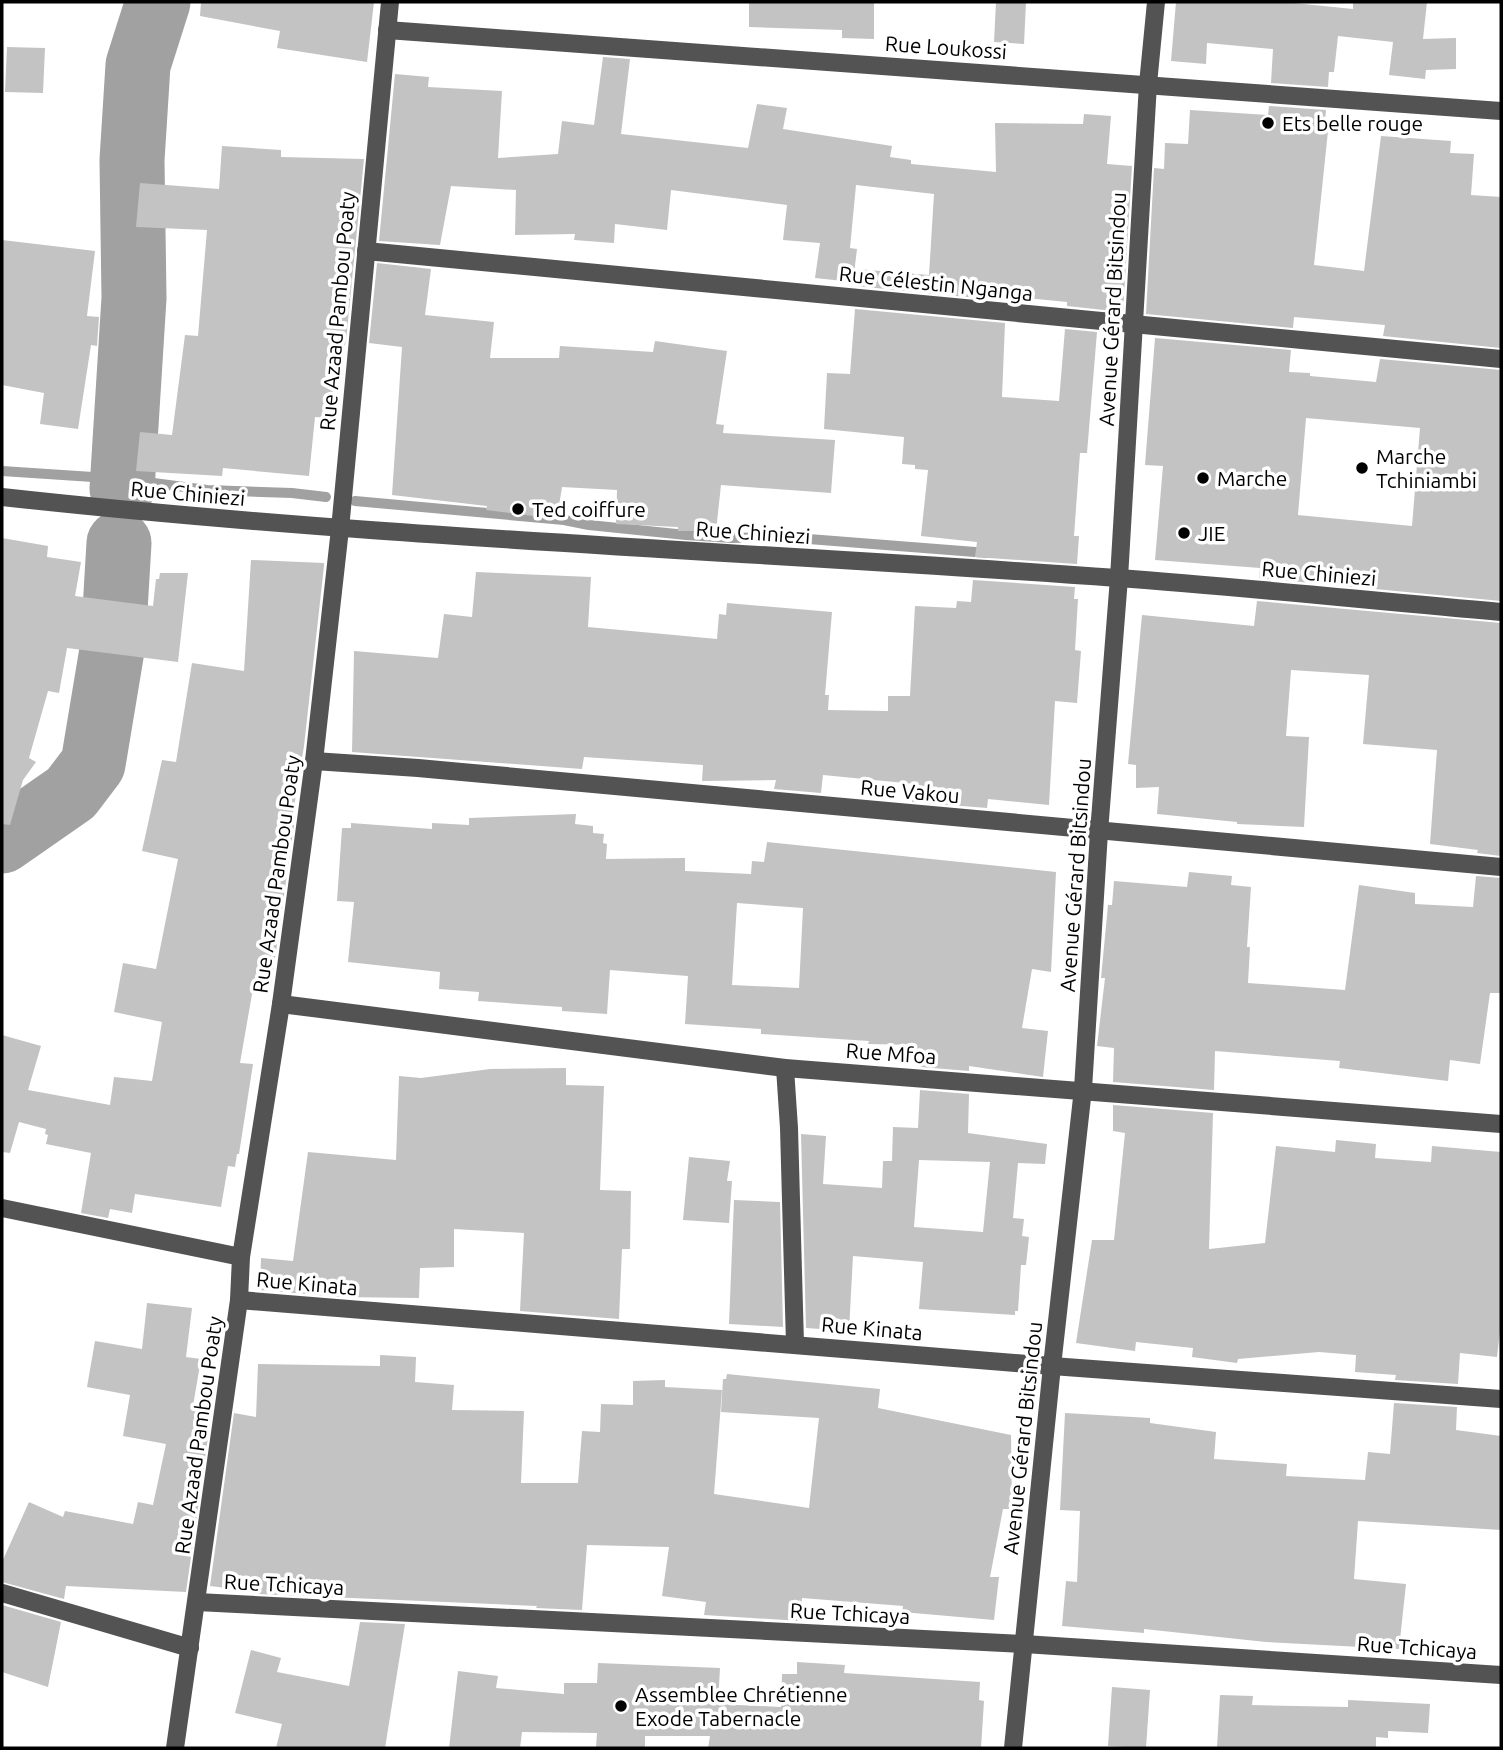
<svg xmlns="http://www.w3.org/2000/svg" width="1503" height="1750" font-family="Ubuntu,sans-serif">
<rect width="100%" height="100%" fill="#fff"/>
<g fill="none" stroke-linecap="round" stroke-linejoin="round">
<g stroke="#a1a1a1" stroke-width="10">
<path d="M 2,471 L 123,479 L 207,490 L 292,493 L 326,497"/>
<path d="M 355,501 L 564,520 L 589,525 L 686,535 L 732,538 L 783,537 L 988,553"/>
</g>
<g stroke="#a1a1a1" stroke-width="65">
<path d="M 122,489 L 134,298 L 132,160 L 138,65 L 158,2"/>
<path d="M 2,841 L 71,793 L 93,764 L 113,644 L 119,543"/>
</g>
</g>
<g fill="#c3c3c3" fill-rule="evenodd">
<path d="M 201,2 L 374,2 L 367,62 L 277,48 L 280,31 L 200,16 Z"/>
<path d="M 749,2 L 874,2 L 874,39 L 842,38 L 842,30 L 749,27 Z"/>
<path d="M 996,2 L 1026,2 L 1024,44 L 994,42 Z"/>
<path d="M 1176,2 L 1284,2 L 1353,9 L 1353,2 L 1427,2 L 1423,39 L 1456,38 L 1456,69 L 1426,70 L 1425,79 L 1389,75 L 1393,42 L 1338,36 L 1334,72 L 1329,72 L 1328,87 L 1271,83 L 1273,49 L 1207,43 L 1206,64 L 1171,61 Z"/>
<path d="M 7,47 L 45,48 L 43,93 L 5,92 Z"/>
<path d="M 603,57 L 630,59 L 621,134 L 748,148 L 757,104 L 787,108 L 783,129 L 892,146 L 890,157 L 911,160 L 911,164 L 996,172 L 995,123 L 1083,124 L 1084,114 L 1111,116 L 1107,164 L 1132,166 L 1123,312 L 1067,306 L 1067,302 L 1007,296 L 1007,301 L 856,286 L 857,269 L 929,275 L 934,194 L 856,185 L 850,248 L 857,249 L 853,282 L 815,278 L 820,243 L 783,240 L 787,205 L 671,190 L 667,230 L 615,224 L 614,243 L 574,240 L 575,234 L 515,235 L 516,190 L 451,186 L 440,245 L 379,241 L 395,74 L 429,77 L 428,87 L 502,91 L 498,158 L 558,154 L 562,121 L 594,125 Z"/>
<path d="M 1269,106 L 1326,110 L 1324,131 L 1328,131 L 1314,265 L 1364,271 L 1381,136 L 1451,141 L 1450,153 L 1474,154 L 1471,195 L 1501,197 L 1501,348 L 1383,336 L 1385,325 L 1294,317 L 1293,328 L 1146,314 L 1154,168 L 1164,169 L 1165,143 L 1188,144 L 1190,110 L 1268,115 Z"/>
<path d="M 222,146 L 281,150 L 281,157 L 364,159 L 346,341 L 326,418 L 315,417 L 309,476 L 223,468 L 222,476 L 136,471 L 140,432 L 172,435 L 185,335 L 198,336 L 207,230 L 136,227 L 140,183 L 219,189 Z"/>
<path d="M 2,240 L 95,251 L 87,316 L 99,317 L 97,346 L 91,345 L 78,429 L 40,424 L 44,393 L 2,385 Z"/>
<path d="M 377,263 L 431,269 L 425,315 L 494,322 L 490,358 L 559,358 L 560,346 L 653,352 L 655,341 L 727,351 L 716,424 L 724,425 L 723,433 L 835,440 L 831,493 L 721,485 L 716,531 L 678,531 L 678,527 L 616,524 L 617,490 L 562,487 L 557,519 L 486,510 L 487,506 L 392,495 L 402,347 L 369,343 Z"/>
<path d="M 855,309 L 1005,323 L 1002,397 L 1059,401 L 1065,329 L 1097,332 L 1087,453 L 1080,453 L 1074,536 L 1079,536 L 1077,564 L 975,557 L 977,542 L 921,536 L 928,470 L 915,469 L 915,465 L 902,464 L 904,437 L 824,429 L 827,373 L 850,374 Z"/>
<path d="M 1155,338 L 1291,350 L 1289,372 L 1310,373 L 1310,376 L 1376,382 L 1380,359 L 1501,370 L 1501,601 L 1259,578 L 1260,568 L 1155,560 L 1163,466 L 1145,465 ZM 1306,418 L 1420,428 L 1412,526 L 1298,515 Z"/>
<path d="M 2,538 L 48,546 L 47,557 L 81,562 L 75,596 L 153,606 L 156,579 L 159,579 L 160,573 L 188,573 L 178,662 L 67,648 L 59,693 L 48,691 L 29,758 L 36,762 L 23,780 L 10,825 L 2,824 Z"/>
<path d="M 251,560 L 324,563 L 324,566 L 304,746 L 291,825 L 294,825 L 272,979 L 255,977 L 240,1063 L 253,1064 L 239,1154 L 237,1154 L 235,1167 L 228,1166 L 221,1207 L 135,1194 L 132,1213 L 110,1209 L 108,1218 L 81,1213 L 91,1153 L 46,1144 L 48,1135 L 45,1134 L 46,1129 L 19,1122 L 10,1153 L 2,1152 L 2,1035 L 41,1046 L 28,1090 L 110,1105 L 114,1077 L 152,1081 L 162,1022 L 114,1012 L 123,963 L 156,969 L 178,859 L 142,851 L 162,760 L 176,762 L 192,663 L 244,671 Z"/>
<path d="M 476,572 L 591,577 L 588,627 L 717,639 L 719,614 L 726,615 L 727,603 L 832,612 L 825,695 L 829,695 L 828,710 L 888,711 L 888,696 L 910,696 L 915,606 L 956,608 L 957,601 L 971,602 L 973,580 L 1075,587 L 1074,599 L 1078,599 L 1075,650 L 1081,651 L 1077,703 L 1055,701 L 1049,805 L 988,799 L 987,808 L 912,802 L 915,784 L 823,775 L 821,793 L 774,789 L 776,780 L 702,781 L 703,765 L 584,757 L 582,769 L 352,752 L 354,651 L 438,658 L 444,614 L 472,617 Z"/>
<path d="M 1257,601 L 1501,623 L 1501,856 L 1477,853 L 1478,850 L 1430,844 L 1437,750 L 1363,744 L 1369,675 L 1291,670 L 1286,736 L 1309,737 L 1304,827 L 1237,824 L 1237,822 L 1157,814 L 1159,787 L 1136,788 L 1136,765 L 1128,764 L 1142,615 L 1254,626 Z"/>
<path d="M 576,814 L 575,824 L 593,826 L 593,833 L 604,834 L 603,843 L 607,844 L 606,859 L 685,858 L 685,871 L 751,874 L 752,861 L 764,862 L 767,842 L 1056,872 L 1051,972 L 1032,969 L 1022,1028 L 1048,1031 L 1043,1077 L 969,1066 L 969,1071 L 921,1067 L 921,1052 L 916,1051 L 916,1045 L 868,1044 L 869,1041 L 761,1034 L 761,1029 L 685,1024 L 688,976 L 610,970 L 607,1014 L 562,1011 L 562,1007 L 478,1001 L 479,992 L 439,989 L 440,972 L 348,962 L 354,902 L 337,901 L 342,828 L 351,828 L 351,823 L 432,829 L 432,823 L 469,825 L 469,818 ZM 737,903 L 803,908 L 799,988 L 732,985 Z"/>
<path d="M 1189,872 L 1232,876 L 1231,885 L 1251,887 L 1247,947 L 1250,947 L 1248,983 L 1345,990 L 1359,885 L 1415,893 L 1415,904 L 1473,907 L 1476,876 L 1501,878 L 1501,993 L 1490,993 L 1480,1064 L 1450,1060 L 1448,1081 L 1339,1068 L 1340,1061 L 1215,1051 L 1214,1090 L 1113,1082 L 1114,1048 L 1097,1046 L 1105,978 L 1101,978 L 1108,905 L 1112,905 L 1114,881 L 1187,887 Z"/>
<path d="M 566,1068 L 566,1085 L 604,1086 L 600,1190 L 631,1191 L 630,1249 L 622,1249 L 619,1319 L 520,1311 L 524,1233 L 454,1229 L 454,1267 L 420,1268 L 419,1298 L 340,1297 L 260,1290 L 261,1258 L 293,1261 L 308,1152 L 396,1160 L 399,1076 L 421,1078 L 490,1069 Z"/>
<path d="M 920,1090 L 969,1094 L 968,1133 L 1047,1144 L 1045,1164 L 1018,1163 L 1013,1218 L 1024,1219 L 1022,1236 L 1029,1237 L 1026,1265 L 1021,1265 L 1018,1311 L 1015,1311 L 1015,1315 L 919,1309 L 923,1262 L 853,1256 L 849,1331 L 806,1328 L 801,1134 L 826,1136 L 823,1184 L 882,1188 L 883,1161 L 892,1161 L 893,1127 L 918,1128 ZM 919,1160 L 990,1162 L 983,1232 L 914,1227 Z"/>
<path d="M 1113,1105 L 1213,1113 L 1209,1249 L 1265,1243 L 1276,1146 L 1335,1152 L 1336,1140 L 1376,1144 L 1375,1158 L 1431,1162 L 1432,1146 L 1501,1152 L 1501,1322 L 1497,1357 L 1460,1353 L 1458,1384 L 1395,1380 L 1396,1375 L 1355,1372 L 1356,1355 L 1319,1352 L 1238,1359 L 1237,1363 L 1192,1357 L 1193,1348 L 1136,1342 L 1135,1351 L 1076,1343 L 1092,1240 L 1114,1240 L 1125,1133 L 1113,1131 Z"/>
<path d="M 689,1157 L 730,1161 L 727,1181 L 732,1181 L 729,1223 L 683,1220 Z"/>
<path d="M 734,1200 L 780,1202 L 783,1327 L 729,1324 Z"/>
<path d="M 147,1303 L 192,1308 L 186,1357 L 201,1359 L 193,1406 L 212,1409 L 186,1592 L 66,1586 L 64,1599 L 2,1582 L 2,1562 L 29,1502 L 63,1517 L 65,1511 L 133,1524 L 138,1502 L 153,1505 L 166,1444 L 123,1436 L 130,1395 L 87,1387 L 95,1341 L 142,1349 Z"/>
<path d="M 380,1355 L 416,1357 L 415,1382 L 454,1385 L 452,1410 L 524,1411 L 521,1483 L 578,1483 L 582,1431 L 600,1432 L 601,1404 L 633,1405 L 633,1381 L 665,1380 L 665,1387 L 722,1390 L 714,1494 L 809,1508 L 819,1418 L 721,1412 L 723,1379 L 726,1379 L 727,1374 L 880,1389 L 878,1408 L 1011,1435 L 1012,1509 L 1003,1509 L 990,1577 L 999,1577 L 994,1620 L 902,1612 L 903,1606 L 802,1598 L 801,1621 L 704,1615 L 706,1602 L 662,1596 L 669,1547 L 587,1545 L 582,1610 L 536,1608 L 537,1606 L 258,1594 L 258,1592 L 210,1586 L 234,1413 L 256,1417 L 258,1364 L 380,1366 Z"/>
<path d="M 1394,1403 L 1457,1407 L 1456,1430 L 1501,1436 L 1501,1530 L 1358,1521 L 1354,1579 L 1406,1584 L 1399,1649 L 1266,1642 L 1144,1629 L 1144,1633 L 1062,1626 L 1066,1581 L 1077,1582 L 1080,1511 L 1060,1510 L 1065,1413 L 1150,1418 L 1150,1423 L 1216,1432 L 1214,1459 L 1287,1464 L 1286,1476 L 1365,1480 L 1368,1452 L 1390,1454 Z"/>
<path d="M 2,1605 L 61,1622 L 48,1687 L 2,1672 Z"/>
<path d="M 360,1622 L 405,1624 L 385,1748 L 276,1748 L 282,1724 L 235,1713 L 251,1650 L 281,1658 L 277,1672 L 349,1686 Z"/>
<path d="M 797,1662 L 845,1665 L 844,1673 L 980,1682 L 979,1700 L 984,1701 L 981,1748 L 708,1748 L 710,1736 L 645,1736 L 645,1748 L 596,1748 L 597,1733 L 522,1732 L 520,1748 L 449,1748 L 458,1671 L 498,1676 L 496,1688 L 564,1694 L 564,1683 L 597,1683 L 598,1663 L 720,1668 L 718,1704 L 781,1707 L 782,1674 L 797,1674 Z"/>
<path d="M 1112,1687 L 1150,1690 L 1146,1748 L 1108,1746 Z"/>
<path d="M 1220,1695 L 1253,1696 L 1252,1705 L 1348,1707 L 1348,1700 L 1430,1704 L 1428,1733 L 1388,1731 L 1388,1738 L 1376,1737 L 1376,1748 L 1217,1748 Z"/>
</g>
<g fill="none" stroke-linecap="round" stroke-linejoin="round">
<g stroke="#535353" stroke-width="18">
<path d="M 387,30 L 1501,111"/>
<path d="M 366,251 L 1501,359"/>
<path d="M 2,497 C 373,538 745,551 1117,578 C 1245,587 1373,601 1501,612"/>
<path d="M 314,761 L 418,768 L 1501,867"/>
<path d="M 281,1004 L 785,1068 L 1501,1124"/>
<path d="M 785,1068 L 789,1128 L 795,1344"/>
<path d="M 2,1208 L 241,1257"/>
<path d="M 239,1300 L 1052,1366 L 1501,1399"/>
<path d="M 2,1593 L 190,1648"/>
<path d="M 197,1602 L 1024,1644 L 1501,1675"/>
<path d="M 175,1748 L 239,1300 L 241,1257 L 281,1004 L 314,761 L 340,529 L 390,2"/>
<path d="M 1013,1748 L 1052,1366 L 1083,1089 L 1099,832 L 1119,578 L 1148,84 L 1156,2"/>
</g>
</g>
<g fill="#000" stroke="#fff" stroke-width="2.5">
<circle cx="1268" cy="123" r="7"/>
<circle cx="1362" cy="468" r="7"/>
<circle cx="1203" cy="478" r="7"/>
<circle cx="518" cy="509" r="7"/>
<circle cx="1184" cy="533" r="7"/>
<circle cx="621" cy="1706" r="7"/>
</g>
<g text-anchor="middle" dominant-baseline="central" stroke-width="7" stroke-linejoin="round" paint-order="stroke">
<g font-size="21" fill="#000" stroke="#fff">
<text transform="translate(946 47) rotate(4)">Rue Loukossi</text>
<text transform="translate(936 283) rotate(6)">Rue Célestin Nganga</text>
<text transform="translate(1112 309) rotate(-87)">Avenue Gérard Bitsindou</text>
<text transform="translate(337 311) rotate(-85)">Rue Azaad Pambou Poaty</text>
<text transform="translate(188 493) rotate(5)">Rue Chiniezi</text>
<text transform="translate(753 532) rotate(4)">Rue Chiniezi</text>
<text transform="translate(1319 573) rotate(5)">Rue Chiniezi</text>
<text transform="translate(910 791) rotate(5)">Rue Vakou</text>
<text transform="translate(276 874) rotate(-82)">Rue Azaad Pambou Poaty</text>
<text transform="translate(1075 875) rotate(-86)">Avenue Gérard Bitsindou</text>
<text transform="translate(891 1053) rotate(4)">Rue Mfoa</text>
<text transform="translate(307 1283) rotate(5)">Rue Kinata</text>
<text transform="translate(872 1328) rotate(5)">Rue Kinata</text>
<text transform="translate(198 1435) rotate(-82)">Rue Azaad Pambou Poaty</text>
<text transform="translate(1022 1438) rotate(-84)">Avenue Gérard Bitsindou</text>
<text transform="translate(284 1584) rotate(3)">Rue Tchicaya</text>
<text transform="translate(850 1613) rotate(3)">Rue Tchicaya</text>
<text transform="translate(1417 1647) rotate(4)">Rue Tchicaya</text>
</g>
<g font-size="21" fill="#000" stroke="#fff" text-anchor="start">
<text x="1282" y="123">Ets belle rouge</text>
<text x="1376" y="456">Marche<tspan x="1376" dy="24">Tchiniambi</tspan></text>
<text x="1217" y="478">Marche</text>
<text x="532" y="509">Ted coiffure</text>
<text x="1198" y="533">JIE</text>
<text x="635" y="1694">Assemblee Chrétienne<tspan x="635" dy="24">Exode Tabernacle</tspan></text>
</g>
</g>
<rect width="1503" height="1750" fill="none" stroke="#000000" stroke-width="7"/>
</svg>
